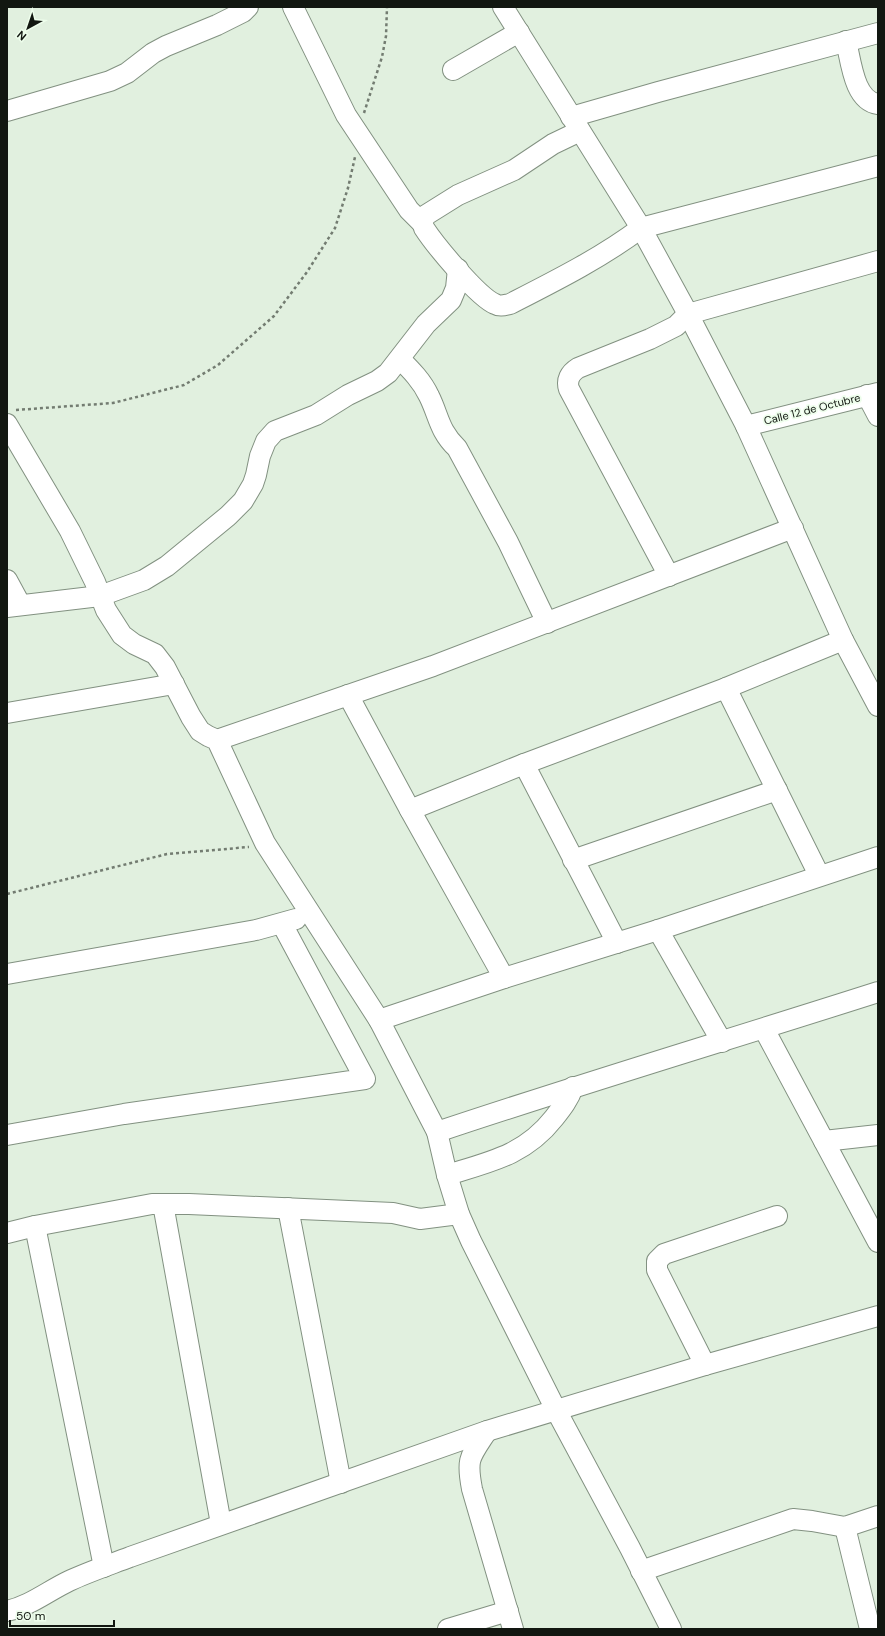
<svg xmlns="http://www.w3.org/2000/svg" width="885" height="1636" font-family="'DM Sans',sans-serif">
<rect width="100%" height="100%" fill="#e1f0df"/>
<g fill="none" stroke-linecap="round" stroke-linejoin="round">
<g stroke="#829181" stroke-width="22">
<g id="minor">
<path d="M 293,7 L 346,115 L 409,210 L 423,224"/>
<path d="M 503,7 L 641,228 L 688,314 L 746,426 L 843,640 L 878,706"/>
<path d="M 846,41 C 851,61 854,101 878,104"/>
<path d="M 453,70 L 519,32"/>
<path d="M 7,111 L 110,81 L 127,73 L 153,53 L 166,46 L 217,25 L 243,12 L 248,7"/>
<path d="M 571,117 L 658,92 L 878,33"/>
<path d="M 580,131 L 553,144 L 514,170 L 458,195 L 426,215 C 423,219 422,223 424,228 C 435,245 478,297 495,304 C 500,307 505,305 510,304 C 555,281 601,258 641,228 L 878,166"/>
<path d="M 400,359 C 411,370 422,381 429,396 C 439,416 439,431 457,448 L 508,542 L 547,623"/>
<path d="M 867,395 L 878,416"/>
<path d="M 7,424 L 70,531 L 95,582 L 106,610 L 122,635 L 134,644 L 155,654 L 165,667 L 191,717 L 200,731 L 208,736 L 217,740 L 265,843 L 379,1020 L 437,1132 L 447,1175 L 459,1214 L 471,1241 L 556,1410 L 630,1548 L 671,1629"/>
<path d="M 746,426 L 878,393"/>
<path d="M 669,576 L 569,389 C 566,380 570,373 578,368 L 650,339 L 676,326 L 688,314 L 878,261"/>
<path d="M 7,580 L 20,604"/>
<path d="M 7,607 L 100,596 L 144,580 L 167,566 L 228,516 L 243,501 L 253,484 L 256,475 L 260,456 L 266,441 L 275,431 L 316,415 L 348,395 L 377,381 L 388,373 L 426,324 L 451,300 L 456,288 L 458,269"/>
<path d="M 726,688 L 819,875"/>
<path d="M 348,695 L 410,810 L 504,978"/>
<path d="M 7,713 L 174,684"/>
<path d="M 217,740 L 433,666 L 793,528"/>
<path d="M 524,764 L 617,943"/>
<path d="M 410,810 L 524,764 L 726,688 L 843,640"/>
<path d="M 573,860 L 777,790"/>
<path d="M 658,930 L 722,1042"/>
<path d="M 7,974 L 256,930 L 296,919"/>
<path d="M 379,1020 L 504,978 L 658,930 L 878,857"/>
<path d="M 764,1029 L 878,1242"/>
<path d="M 437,1132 C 583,1083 731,1039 878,992"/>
<path d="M 7,1135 L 124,1114 L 365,1079 L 282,924"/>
<path d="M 824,1141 L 878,1135"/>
<path d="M 447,1175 C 490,1162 525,1155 554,1118 C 562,1108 569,1099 573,1087"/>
<path d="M 163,1204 L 221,1524"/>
<path d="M 288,1208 L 341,1483"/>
<path d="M 35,1226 L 104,1567"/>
<path d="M 7,1233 L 35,1226 L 152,1204 L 189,1204 L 393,1213 L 420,1219 L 459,1214"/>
<path d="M 705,1365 L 657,1270 L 657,1261 L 664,1254 L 777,1216"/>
<path d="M 487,1431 C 470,1457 466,1458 472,1489 L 513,1629"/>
<path d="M 845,1527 L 870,1629"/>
<path d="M 641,1571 L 793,1519 L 812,1521 L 845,1527 L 878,1516"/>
<path d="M 7,1611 C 30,1606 48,1591 69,1581 C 88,1572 109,1565 130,1557 L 487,1431 L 705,1365 L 878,1316"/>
<path d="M 448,1629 L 508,1611"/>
</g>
</g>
<g stroke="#737c71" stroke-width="2.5" stroke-dasharray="3 3" stroke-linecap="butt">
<path d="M 364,113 L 382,57 L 386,36 L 387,7"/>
<path d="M 16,410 L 113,403 L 184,385 L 218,365 L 274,316 L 307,272 L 335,228 L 348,188 L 355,157"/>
<path d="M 7,894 L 167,854 L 249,847"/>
</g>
<use href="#minor" stroke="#fff" stroke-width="20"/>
</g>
<g text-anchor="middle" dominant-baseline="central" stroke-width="3.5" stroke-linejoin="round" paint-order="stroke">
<g font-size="11" fill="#121711" stroke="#eefeec">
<text transform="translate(812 409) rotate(-14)">Calle 12 de Octubre</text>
</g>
</g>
<rect width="885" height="1636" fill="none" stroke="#121711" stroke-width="16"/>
<g transform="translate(28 28) rotate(220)" stroke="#eefeec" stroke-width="3" paint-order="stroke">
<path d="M0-3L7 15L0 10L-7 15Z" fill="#121711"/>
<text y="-6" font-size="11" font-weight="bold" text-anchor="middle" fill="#121711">N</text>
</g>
<path d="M10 1620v6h104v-6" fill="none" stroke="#121711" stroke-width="2"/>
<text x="16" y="1620" font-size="12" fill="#121711" stroke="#eefeec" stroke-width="3" paint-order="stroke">50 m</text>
</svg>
